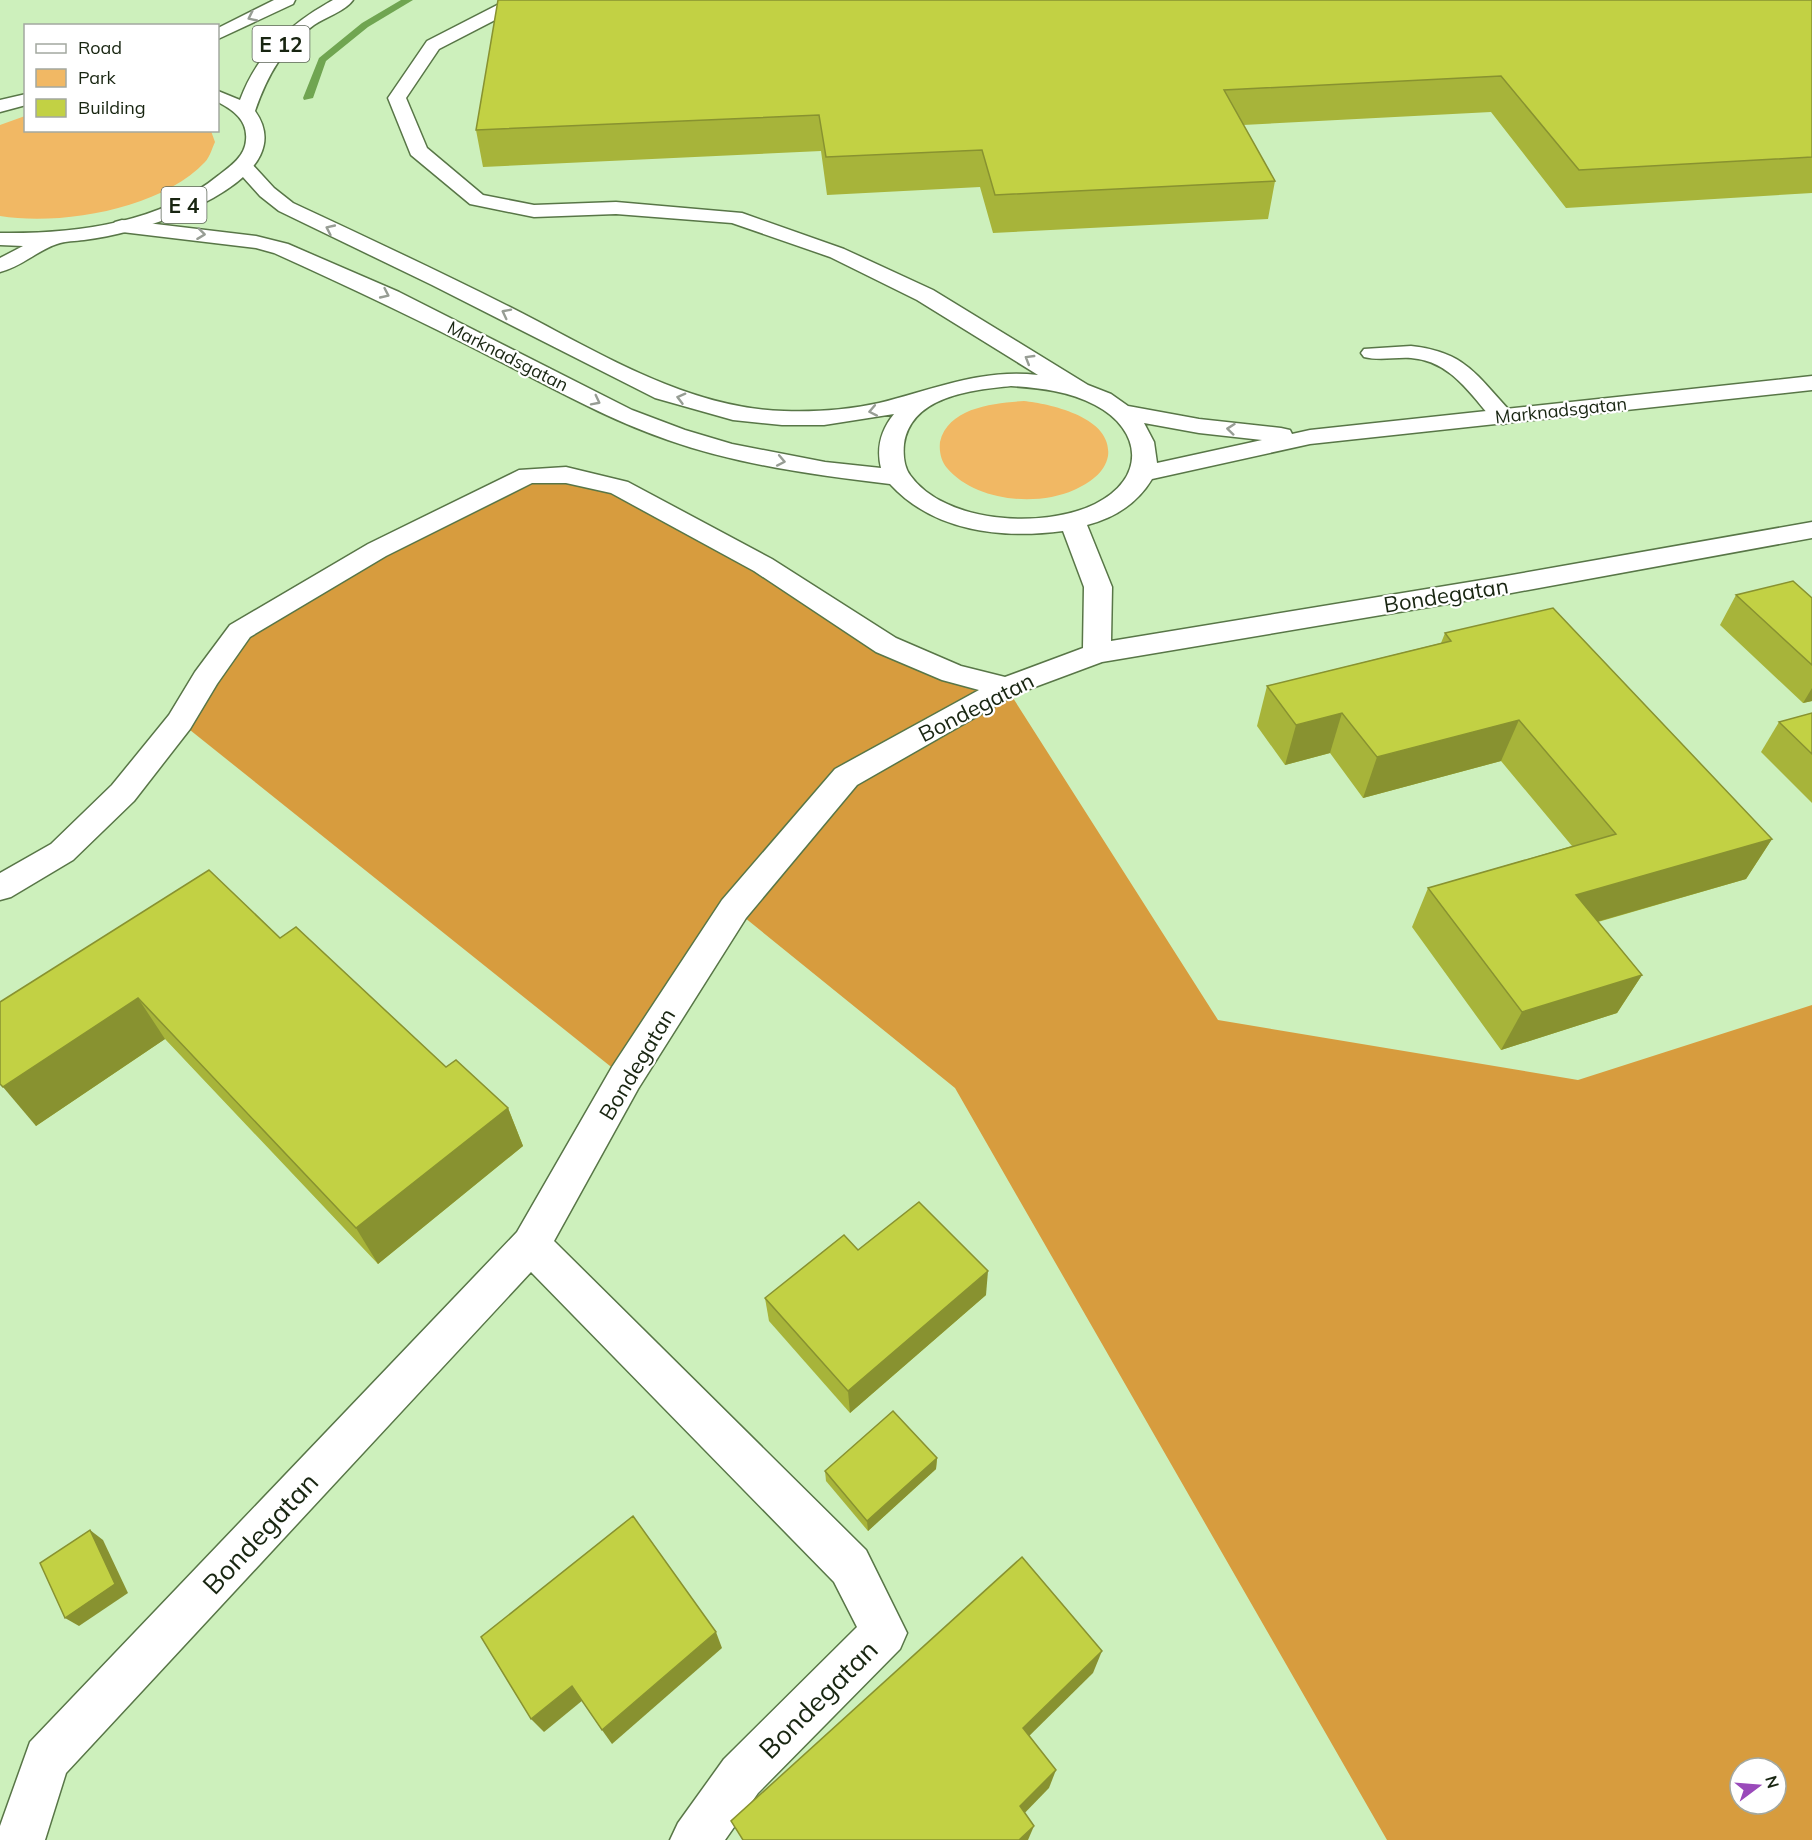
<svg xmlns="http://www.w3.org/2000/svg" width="1812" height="1840" font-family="Mulish,sans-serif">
<rect width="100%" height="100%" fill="#cdf0bc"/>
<g fill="#f1b864">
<path d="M 25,116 L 26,130 L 211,131 L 215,142 C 212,148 210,157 205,162 C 161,209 61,226 0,216 L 0,125 Z"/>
<path d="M 1024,401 C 1050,404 1113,417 1108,456 C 1105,473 1089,483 1074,490 C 1036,507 975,501 947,468 C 941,461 939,451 940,442 C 948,407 995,403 1024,401 Z"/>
</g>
<path fill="#d79c3e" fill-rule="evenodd" d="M 528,475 L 619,487 L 886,645 L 1006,687 L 1218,1020 L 1578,1080 L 1812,1005 L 1812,1840 L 1387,1840 L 955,1088 L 734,909 L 625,1078 L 180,722 L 240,631 ZM 1740,1768 L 1776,1768 L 1776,1804 L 1740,1804 Z"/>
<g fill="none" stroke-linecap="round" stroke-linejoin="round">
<path fill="#70a551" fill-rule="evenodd" d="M 401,0 L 413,0 L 368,27 L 326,61 L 313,98 L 304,100 L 303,98 L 319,58 L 362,23 Z"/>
<g stroke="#587647" stroke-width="3">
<path id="service" d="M 1411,346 C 1466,352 1476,375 1511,412 L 1514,417 L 1511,422 L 1503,424 L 1495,422 C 1470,394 1451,361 1411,358 C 1395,357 1379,361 1364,357 L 1361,353 L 1364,349 Z"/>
</g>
<g stroke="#587647" stroke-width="3">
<path id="minor" d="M 507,0 L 528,0 L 526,4 L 439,49 L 406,98 L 427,148 L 483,195 L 534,205 L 616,202 L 742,213 L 844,249 L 933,290 L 1088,385 L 1111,394 L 1128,406 L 1199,419 L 1281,428 L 1290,430 L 1292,434 L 1310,430 L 1812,376 L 1812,390 L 1310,444 L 1152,479 C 1137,504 1114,518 1087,525 L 1112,587 L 1111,641 L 1506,576 L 1812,522 L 1812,538 L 1506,594 L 1102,662 L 1016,694 L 857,785 L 746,918 L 638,1089 L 554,1241 L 866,1550 L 907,1633 L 900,1649 L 758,1793 L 725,1840 L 670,1840 L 678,1823 L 724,1759 L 857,1627 L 834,1582 L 531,1272 L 66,1773 L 45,1840 L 0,1840 L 0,1826 L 30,1742 L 517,1232 L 612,1067 L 722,900 L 835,769 L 979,690 L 942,680 L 876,652 L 754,571 L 611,493 L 566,483 L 532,483 L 386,556 L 250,637 L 217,684 L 190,729 L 134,801 L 73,860 L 11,897 L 0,900 L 0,873 L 51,844 L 112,785 L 169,715 L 195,672 L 230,625 L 368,544 L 519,470 L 566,467 L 628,482 L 772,559 L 896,638 L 961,666 L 1005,677 L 1083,648 L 1084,587 L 1063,531 C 1002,539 934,532 890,484 C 815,475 739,465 668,440 C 606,419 549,386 491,357 C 419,320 347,286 274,253 L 256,248 L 122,232 L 115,230 L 112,226 L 115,222 L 122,220 L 256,236 L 288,244 L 399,292 L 632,410 L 685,430 L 732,444 L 825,462 L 881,468 C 876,447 881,430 894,414 L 824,425 L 782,425 L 733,420 L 655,398 L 432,285 L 279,211 L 260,196 L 233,166 L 236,162 L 250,162 L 274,188 L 293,203 C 364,236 436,270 506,305 C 594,349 683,408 784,411 C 815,412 848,410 879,403 C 932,390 982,368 1038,375 L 917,300 L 830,257 L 732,223 L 616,214 L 534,217 L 470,204 L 411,155 L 388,98 L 427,41 ZM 1011,386 C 1039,388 1069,391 1095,405 C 1143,430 1146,479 1095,504 C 1044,529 945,524 910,475 C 904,467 903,454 904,444 C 911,396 972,390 1011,386 ZM 1144,423 L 1199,433 L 1262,440 L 1157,463 L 1154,442 Z"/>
</g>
<g stroke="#587647" stroke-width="3">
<g id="trunk">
<path d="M 274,0 L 295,0 L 293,4 L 218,39 L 218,28 Z"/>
<path d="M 333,0 L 353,0 C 345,11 326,17 314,25 C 283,47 267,76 255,111 C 300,174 173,220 129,231 C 115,235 99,238 84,240 C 76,241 65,241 57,244 C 38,250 21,267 0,272 L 0,258 L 23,246 L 0,245 L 0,233 C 75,234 159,224 219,175 C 231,166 245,156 246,140 C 248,120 233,110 218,102 L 218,91 L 240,100 C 258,52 290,24 333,0 Z"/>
<path d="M 26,94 L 26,105 L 0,112 L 0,100 Z"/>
</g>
</g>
<use href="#service" fill="#fff" fill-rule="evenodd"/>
<use href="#minor" fill="#fff" fill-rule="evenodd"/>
<use href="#trunk" fill="#fff" fill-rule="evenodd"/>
</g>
<g fill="#a7b43a">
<path d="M 1812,0 L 1812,193 L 1566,208 L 1491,112 L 1243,125 L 1275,181 L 1268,219 L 993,233 L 980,187 L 827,195 L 821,151 L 483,167 L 476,130 Z"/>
<path d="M 1736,595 L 1812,598 L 1812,701 L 1803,703 L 1720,625 Z"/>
<path d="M 1445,633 L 1772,839 L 1746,879 L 1598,922 L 1642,975 L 1617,1013 L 1501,1050 L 1412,927 L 1428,888 L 1572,846 L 1501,761 L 1363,798 L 1330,753 L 1285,765 L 1257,726 L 1267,686 L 1441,643 Z"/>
<path d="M 1812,713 L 1812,803 L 1761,752 L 1779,722 Z"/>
<path d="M 280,938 L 446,1067 L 508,1108 L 523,1146 L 378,1264 L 165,1039 L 36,1126 L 0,1002 Z"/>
<path d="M 858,1250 L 986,1295 L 850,1413 L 769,1321 L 765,1298 Z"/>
<path d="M 937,1458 L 936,1469 L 868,1531 L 826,1481 L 825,1471 Z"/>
</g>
<g fill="#889230">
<path d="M 1812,688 L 1812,701 L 1803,703 Z"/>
<path d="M 1342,713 L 1330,753 L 1285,765 L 1296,725 Z"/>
<path d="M 1519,720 L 1501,761 L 1363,798 L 1377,757 Z"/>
<path d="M 1772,839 L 1746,879 L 1554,934 L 1576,895 Z"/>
<path d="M 1642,975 L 1617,1013 L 1501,1050 L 1522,1012 Z"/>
<path d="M 138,998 L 165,1039 L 36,1126 L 3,1087 Z"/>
<path d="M 508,1108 L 523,1146 L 378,1264 L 356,1228 Z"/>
<path d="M 988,1271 L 986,1295 L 850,1413 L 848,1391 Z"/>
<path d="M 937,1458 L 936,1469 L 868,1531 L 867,1521 Z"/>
<path d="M 90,1530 L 103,1540 L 128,1593 L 79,1626 L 65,1618 Z"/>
<path d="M 716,1632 L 722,1648 L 612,1744 L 602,1730 Z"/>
<path d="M 1102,1651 L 1093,1673 L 1018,1747 L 1023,1728 Z"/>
<path d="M 572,1686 L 583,1700 L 544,1732 L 531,1719 Z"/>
<path d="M 1056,1770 L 1049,1788 L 1015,1823 L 1020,1806 Z"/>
<path d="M 1034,1826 L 1028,1840 L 1019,1840 Z"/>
</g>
<g fill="#c2d144" stroke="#889230" stroke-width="1.5">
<path d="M 498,0 L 1812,0 L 1812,157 L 1579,170 L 1501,76 L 1224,90 L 1275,181 L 995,195 L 982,150 L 826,157 L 819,115 L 476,130 Z"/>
<path d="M 1793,581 L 1812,598 L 1812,665 L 1736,595 Z"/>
<path d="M 1553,608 L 1772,839 L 1576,895 L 1642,975 L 1522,1012 L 1428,888 L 1616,834 L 1519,720 L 1377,757 L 1342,713 L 1296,725 L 1267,686 L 1451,641 L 1445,633 Z"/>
<path d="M 1812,713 L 1812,754 L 1779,722 Z"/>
<path d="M 209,870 L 280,938 L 296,927 L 446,1067 L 456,1060 L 508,1108 L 356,1228 L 138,998 L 3,1087 L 0,1084 L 0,1002 Z"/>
<path d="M 919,1202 L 988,1271 L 848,1391 L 765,1298 L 844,1235 L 858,1250 Z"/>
<path d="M 893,1411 L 937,1458 L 867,1521 L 825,1471 Z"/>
<path d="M 633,1516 L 716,1632 L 602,1730 L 572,1686 L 531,1719 L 481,1637 Z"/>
<path d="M 90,1530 L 115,1584 L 65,1618 L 40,1563 Z"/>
<path d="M 1022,1557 L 1102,1651 L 1023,1728 L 1056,1770 L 1020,1806 L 1034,1826 L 1019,1840 L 743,1840 L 731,1821 Z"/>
</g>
<defs><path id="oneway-chevron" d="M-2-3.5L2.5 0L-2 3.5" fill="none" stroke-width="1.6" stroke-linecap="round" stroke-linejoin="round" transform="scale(1.5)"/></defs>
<g stroke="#979d94">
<use href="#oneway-chevron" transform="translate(252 17) rotate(154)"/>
<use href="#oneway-chevron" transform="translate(330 229) rotate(-155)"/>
<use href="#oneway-chevron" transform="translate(201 234) rotate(7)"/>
<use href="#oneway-chevron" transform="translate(385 294) rotate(25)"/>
<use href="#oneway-chevron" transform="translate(506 313) rotate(-153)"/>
<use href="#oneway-chevron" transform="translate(1029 359) rotate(-149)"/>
<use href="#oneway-chevron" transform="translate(681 398) rotate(-165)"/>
<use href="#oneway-chevron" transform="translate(596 401) rotate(27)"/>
<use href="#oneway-chevron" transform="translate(873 411) rotate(169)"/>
<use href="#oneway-chevron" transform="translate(1231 429) rotate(-174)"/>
<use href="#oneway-chevron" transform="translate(781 461) rotate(11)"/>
</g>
<g text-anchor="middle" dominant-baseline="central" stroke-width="4.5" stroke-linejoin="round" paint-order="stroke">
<g font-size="18" fill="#182511" stroke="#fff">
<text transform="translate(508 356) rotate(27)">Marknadsgatan</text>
<text transform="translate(1561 410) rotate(-6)">Marknadsgatan</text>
</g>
<g fill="#fff" stroke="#5d6658" stroke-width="1.5">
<rect x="252.5" y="26" width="57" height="36" rx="4.5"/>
<rect x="161.5" y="187" width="45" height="36" rx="4.5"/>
</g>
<g font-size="21" font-weight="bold" fill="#182511">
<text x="281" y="44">E 12</text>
<text x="184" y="205">E 4</text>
</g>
<g font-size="22" fill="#182511" stroke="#fff">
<text transform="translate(1446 595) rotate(-9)">Bondegatan</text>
<text transform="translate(976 707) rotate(-27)">Bondegatan</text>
<text transform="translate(637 1064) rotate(-59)">Bondegatan</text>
</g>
<g font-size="27" fill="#182511" stroke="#fff">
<text transform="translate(260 1533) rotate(-47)">Bondegatan</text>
<text transform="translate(818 1699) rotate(-45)">Bondegatan</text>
</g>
</g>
<rect x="24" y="24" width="195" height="108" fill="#ffffff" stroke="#a3a8a0" stroke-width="1.5"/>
<rect x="36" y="44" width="30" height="9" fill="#ffffff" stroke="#a3a8a0" stroke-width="1.5"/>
<text x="78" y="54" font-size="18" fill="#182511">Road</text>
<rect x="36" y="69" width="30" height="18" fill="#f1b864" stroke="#a3a8a0" stroke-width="1.5"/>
<text x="78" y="84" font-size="18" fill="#182511">Park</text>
<rect x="36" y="99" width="30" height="18" fill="#c2d144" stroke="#a3a8a0" stroke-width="1.5"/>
<text x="78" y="114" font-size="18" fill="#182511">Building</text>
<g transform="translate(1758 1786) rotate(74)"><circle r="28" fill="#ffffff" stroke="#a3a8a0" stroke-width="1.5"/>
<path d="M0-4.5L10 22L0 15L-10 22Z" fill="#9a4aba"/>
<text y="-9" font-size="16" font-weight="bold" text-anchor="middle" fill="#182511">N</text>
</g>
</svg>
